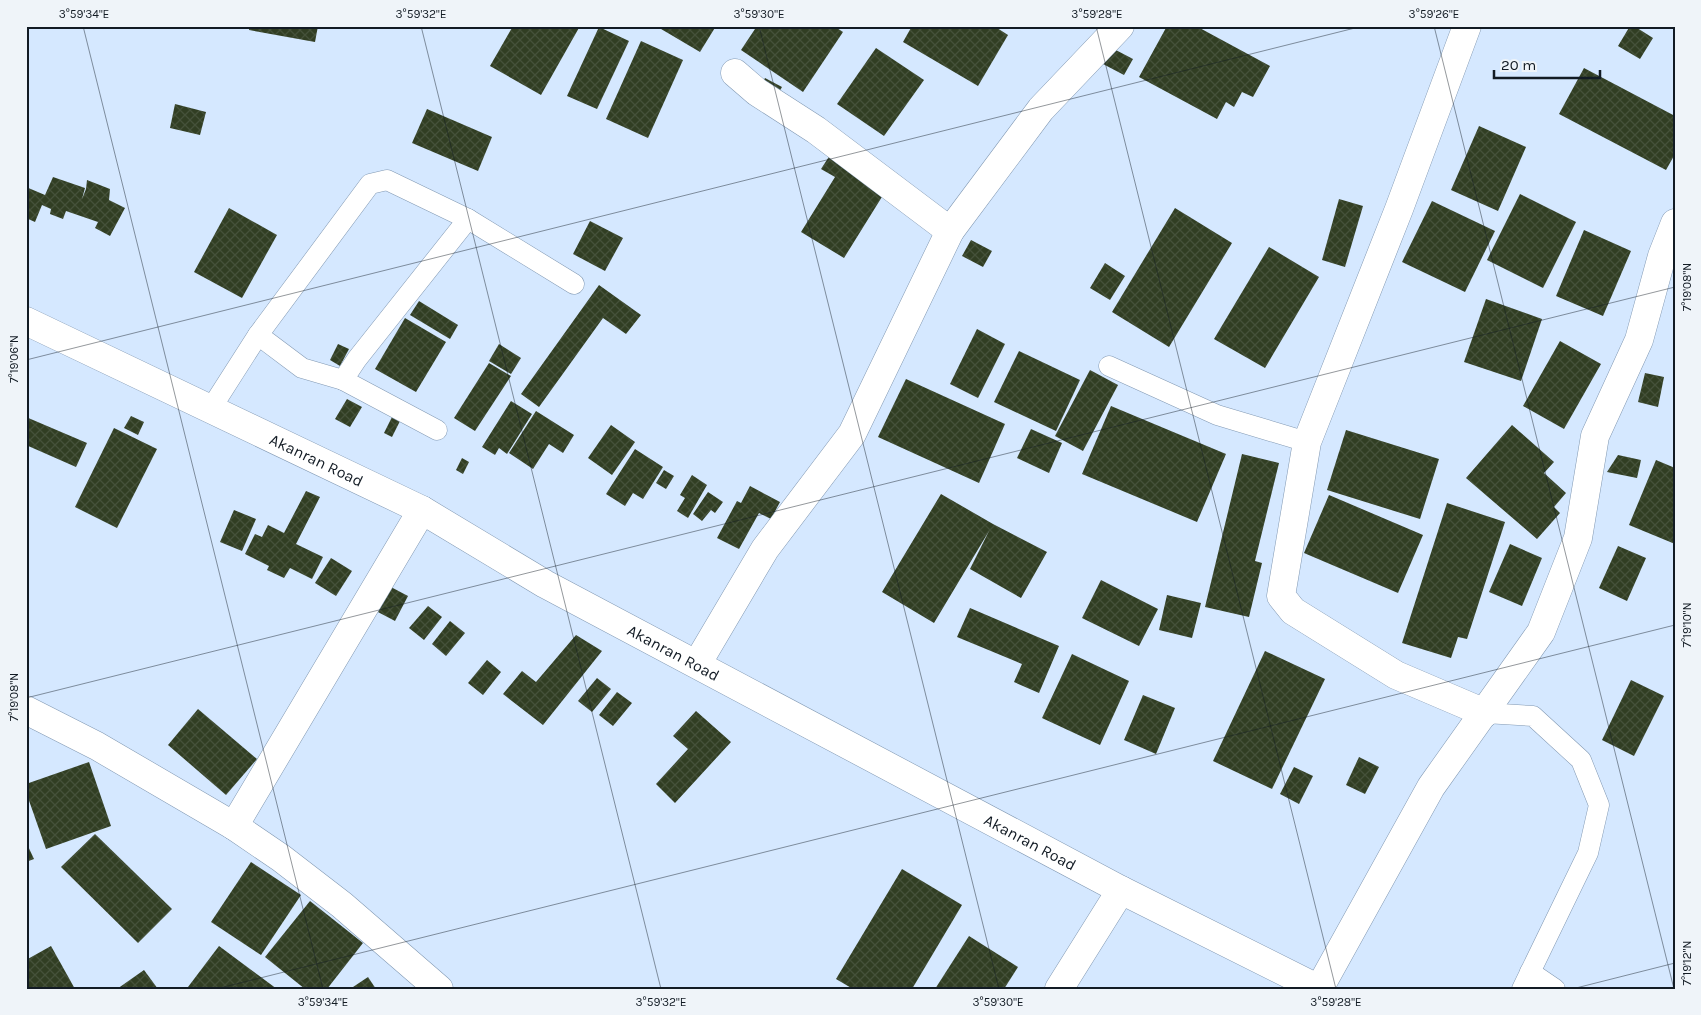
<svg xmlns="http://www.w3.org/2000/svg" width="1701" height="1015" font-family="Karla,sans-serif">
<defs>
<pattern id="building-cross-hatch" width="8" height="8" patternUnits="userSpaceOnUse" patternTransform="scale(1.25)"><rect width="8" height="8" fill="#313e23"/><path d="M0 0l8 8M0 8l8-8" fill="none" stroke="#45513a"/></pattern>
</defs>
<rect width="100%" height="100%" fill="#d5e8ff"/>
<g fill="url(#building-cross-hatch)">
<path d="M 249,26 L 318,26 L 315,42 L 249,30 Z"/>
<path d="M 513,26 L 580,26 L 541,95 L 490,66 Z"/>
<path d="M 656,26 L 716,26 L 700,52 Z"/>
<path d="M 757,26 L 834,26 L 843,32 L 803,92 L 741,50 Z"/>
<path d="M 912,26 L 994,26 L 1008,35 L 978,86 L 903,42 Z"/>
<path d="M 1167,26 L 1196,26 L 1270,66 L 1253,97 L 1242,92 L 1234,107 L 1226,102 L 1217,119 L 1139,77 Z"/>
<path d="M 1630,26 L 1634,26 L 1653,38 L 1640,59 L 1618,46 Z"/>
<path d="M 599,27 L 629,41 L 597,109 L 567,96 Z"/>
<path d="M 641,41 L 683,60 L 648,138 L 606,119 Z"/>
<path d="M 876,48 L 924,80 L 884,136 L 837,104 Z"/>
<path d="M 1112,48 L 1133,59 L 1124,75 L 1103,64 Z"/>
<path d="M 1584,68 L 1675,116 L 1675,154 L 1666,170 L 1559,114 Z"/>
<path d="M 765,78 L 782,87 L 777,96 L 760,87 Z"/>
<path d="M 175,104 L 206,112 L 200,135 L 170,128 Z"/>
<path d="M 427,109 L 492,137 L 478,171 L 412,143 Z"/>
<path d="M 1479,126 L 1526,147 L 1498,211 L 1451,190 Z"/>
<path d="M 832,152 L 885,192 L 844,258 L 801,232 L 835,177 L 821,169 Z"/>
<path d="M 53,177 L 85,188 L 82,199 L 86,189 L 87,180 L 110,189 L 109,200 L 125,208 L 110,236 L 95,228 L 98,222 L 66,211 L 63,219 L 50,214 L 51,209 L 42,205 L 35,222 L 26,218 L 26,187 L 45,195 Z"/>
<path d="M 1520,194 L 1576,222 L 1543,288 L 1487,260 Z"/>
<path d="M 1339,199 L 1363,206 L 1345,267 L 1322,260 Z"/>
<path d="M 1432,201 L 1495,231 L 1465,292 L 1402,262 Z"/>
<path d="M 229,208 L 277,235 L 242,298 L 194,272 Z"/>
<path d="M 1175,208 L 1232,243 L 1169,347 L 1112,312 Z"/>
<path d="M 590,221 L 623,238 L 605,271 L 573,254 Z"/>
<path d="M 1584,230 L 1631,251 L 1603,316 L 1556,296 Z"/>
<path d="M 971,240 L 992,251 L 983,267 L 962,256 Z"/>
<path d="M 1269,247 L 1319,277 L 1265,368 L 1214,339 Z"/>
<path d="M 1105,263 L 1125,276 L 1110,300 L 1090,288 Z"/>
<path d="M 599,285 L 641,315 L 626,334 L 603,318 L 539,407 L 521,394 Z"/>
<path d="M 1486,299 L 1542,319 L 1521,381 L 1464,362 Z"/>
<path d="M 419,301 L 458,325 L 450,339 L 410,315 Z"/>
<path d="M 405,318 L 446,342 L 416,392 L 375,369 Z"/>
<path d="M 977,329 L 1005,344 L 978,398 L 950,384 Z"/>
<path d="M 1560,341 L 1601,364 L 1564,429 L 1523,406 Z"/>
<path d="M 338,344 L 349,349 L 340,366 L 330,360 Z"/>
<path d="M 499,344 L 521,358 L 511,374 L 489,361 Z"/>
<path d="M 1019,351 L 1080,380 L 1056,431 L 994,402 Z"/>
<path d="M 489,363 L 511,376 L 475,431 L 454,418 Z"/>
<path d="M 1090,370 L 1118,385 L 1083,451 L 1055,436 Z"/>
<path d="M 1645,373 L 1664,377 L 1658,407 L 1638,402 Z"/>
<path d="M 906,379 L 1005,424 L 979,483 L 878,437 Z"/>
<path d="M 347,399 L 362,407 L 350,427 L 335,419 Z"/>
<path d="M 511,401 L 532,414 L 507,454 L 499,448 L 495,455 L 482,447 Z"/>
<path d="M 1111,406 L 1226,454 L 1197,522 L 1082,474 Z"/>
<path d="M 536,411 L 574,435 L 563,453 L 549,444 L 533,469 L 509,453 Z"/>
<path d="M 131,416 L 144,422 L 138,435 L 124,428 Z"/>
<path d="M 26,417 L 87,443 L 76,467 L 26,445 Z"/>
<path d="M 392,417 L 400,421 L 392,437 L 384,433 Z"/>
<path d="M 611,425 L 635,442 L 612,475 L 588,458 Z"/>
<path d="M 1512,425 L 1554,462 L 1544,473 L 1566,493 L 1554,507 L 1560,513 L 1537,539 L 1466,478 Z"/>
<path d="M 114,428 L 157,449 L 117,528 L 75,507 Z"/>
<path d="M 1031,429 L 1062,443 L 1049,473 L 1017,458 Z"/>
<path d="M 1346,430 L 1439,459 L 1420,519 L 1327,490 Z"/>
<path d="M 635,449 L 663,467 L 643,499 L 633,493 L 625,506 L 606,494 Z"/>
<path d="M 1242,454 L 1279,463 L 1255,561 L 1262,563 L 1249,617 L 1205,607 Z"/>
<path d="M 1618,455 L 1641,460 L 1637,478 L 1607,472 Z"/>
<path d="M 462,458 L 469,462 L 463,474 L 456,470 Z"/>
<path d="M 1656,460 L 1675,468 L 1675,544 L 1629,525 Z"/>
<path d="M 664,470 L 674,476 L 666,489 L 656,483 Z"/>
<path d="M 692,475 L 707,485 L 688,518 L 677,511 L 685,498 L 680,495 Z"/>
<path d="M 750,486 L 780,502 L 771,519 L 759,513 L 739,549 L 717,538 L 737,501 L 741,503 Z"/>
<path d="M 306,491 L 320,497 L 296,544 L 323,557 L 312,579 L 290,568 L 284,578 L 267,570 L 269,566 L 245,554 L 255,534 L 262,537 L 268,525 L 284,533 Z"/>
<path d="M 708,492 L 723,502 L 715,513 L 711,510 L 702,521 L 693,514 Z"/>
<path d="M 941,494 L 993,524 L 1047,552 L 1021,598 L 970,569 L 989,531 L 934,623 L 882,592 Z"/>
<path d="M 1329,495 L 1423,535 L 1398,593 L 1304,553 Z"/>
<path d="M 1447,503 L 1505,522 L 1467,639 L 1458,637 L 1451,658 L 1402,643 Z"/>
<path d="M 234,510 L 256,519 L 242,551 L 220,542 Z"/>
<path d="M 1510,544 L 1542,558 L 1522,606 L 1489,592 Z"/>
<path d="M 1618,546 L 1646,558 L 1627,601 L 1599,588 Z"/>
<path d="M 331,558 L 352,571 L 336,596 L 315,583 Z"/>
<path d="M 1101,580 L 1158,609 L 1139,646 L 1082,618 Z"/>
<path d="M 389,586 L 408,596 L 395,621 L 376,611 Z"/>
<path d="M 1167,595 L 1201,603 L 1192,638 L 1159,630 Z"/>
<path d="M 428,606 L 442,617 L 424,640 L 409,628 Z"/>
<path d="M 970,608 L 1059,646 L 1039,693 L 1014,682 L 1022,664 L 957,637 Z"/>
<path d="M 450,621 L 465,633 L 446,656 L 432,644 Z"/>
<path d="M 576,635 L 602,651 L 543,725 L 503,694 L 522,671 L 536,682 Z"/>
<path d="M 1265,651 L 1325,679 L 1272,789 L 1213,761 Z"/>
<path d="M 1072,654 L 1129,681 L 1100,745 L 1042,718 Z"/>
<path d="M 487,660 L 501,672 L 483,695 L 468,683 Z"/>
<path d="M 597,678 L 611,689 L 592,712 L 578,701 Z"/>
<path d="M 1631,680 L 1664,696 L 1634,756 L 1602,740 Z"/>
<path d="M 617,692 L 632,703 L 613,726 L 599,715 Z"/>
<path d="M 1143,695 L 1175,708 L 1156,754 L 1124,740 Z"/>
<path d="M 198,709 L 257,759 L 226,795 L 168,745 Z"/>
<path d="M 696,711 L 731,742 L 675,803 L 656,784 L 688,749 L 673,736 Z"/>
<path d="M 1359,757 L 1379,767 L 1365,794 L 1346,785 Z"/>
<path d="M 89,762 L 111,826 L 46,849 L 26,792 L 26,784 Z"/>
<path d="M 1294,767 L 1313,776 L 1299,804 L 1280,794 Z"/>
<path d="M 95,834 L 172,909 L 138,943 L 61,867 Z"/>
<path d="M 26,842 L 34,859 L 26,862 Z"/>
<path d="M 251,862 L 301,895 L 261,955 L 211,922 Z"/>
<path d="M 902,869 L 962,905 L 912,989 L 853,989 L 836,979 Z"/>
<path d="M 310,901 L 363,943 L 327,989 L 305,989 L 265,957 Z"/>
<path d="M 969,936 L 1018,967 L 1004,989 L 935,989 Z"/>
<path d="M 51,946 L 75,989 L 30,989 L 26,982 L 26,960 Z"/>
<path d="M 219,946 L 277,989 L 191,989 L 188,987 Z"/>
<path d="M 144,970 L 158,989 L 117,989 Z"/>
<path d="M 368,977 L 376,989 L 350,989 Z"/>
</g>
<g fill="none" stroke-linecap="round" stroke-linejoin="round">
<g stroke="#8299b3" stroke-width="21">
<g id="service">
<path d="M 258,335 L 302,368 L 343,380 L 357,359 L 468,219"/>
<path d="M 1109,366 L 1217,415 L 1307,442"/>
<path d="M 343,380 L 437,430"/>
<path d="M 210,410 L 258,335 L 370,184 L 387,180 L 468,219 L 574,284"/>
<path d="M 1485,713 L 1533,716 L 1581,760 L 1599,805 L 1588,853 L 1522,989"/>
<path d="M 1530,972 L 1555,989"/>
</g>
</g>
<g stroke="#8299b3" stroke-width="29">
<g id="minor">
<path d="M 1467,26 L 1399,209 L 1307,442 L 1281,596 L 1293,611 L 1396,675 L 1485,713"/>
<path d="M 735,73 L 757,92 L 816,130 L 950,231"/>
<path d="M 697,664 L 765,549 L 852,434 L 950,231 L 1041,109 L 1120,26"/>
<path d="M 26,710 L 97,746 L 234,826 L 281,858 L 342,905 L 439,989"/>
<path d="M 234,826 L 422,510"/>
<path d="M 1059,989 L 1121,890"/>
<path d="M 1319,989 L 1431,787 L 1541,632 L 1578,538 L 1595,436 L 1639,340 L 1662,256 L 1675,223"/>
</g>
</g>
<g stroke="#8299b3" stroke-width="29">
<g id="secondary">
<path id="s1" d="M 26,321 L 422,510 L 545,584 L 1121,890 L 1319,989"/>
</g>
</g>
<use href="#service" stroke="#fff" stroke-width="20"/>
<use href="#minor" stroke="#fff" stroke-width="28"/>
<use href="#secondary" stroke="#fff" stroke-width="28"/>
</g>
<path fill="none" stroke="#121b24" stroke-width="1" stroke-opacity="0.45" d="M 83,26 L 323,989M 421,26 L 661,989M 759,26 L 999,989M 1096,26 L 1336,989M 1434,26 L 1674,989M 26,360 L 1363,26M 26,698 L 1675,287M 216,989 L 1675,625M 1572,989 L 1675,963"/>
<g text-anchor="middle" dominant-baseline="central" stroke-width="5" stroke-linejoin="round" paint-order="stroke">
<g font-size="16" fill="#121b24" stroke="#eff4f9">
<text stroke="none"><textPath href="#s1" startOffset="322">Akanran Road</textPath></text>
<text stroke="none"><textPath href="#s1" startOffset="728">Akanran Road</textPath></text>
<text stroke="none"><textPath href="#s1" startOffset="1132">Akanran Road</textPath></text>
</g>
</g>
<rect width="1701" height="1015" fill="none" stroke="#eff4f9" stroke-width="55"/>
<path d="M1494 70v8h106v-8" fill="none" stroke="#121b24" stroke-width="2.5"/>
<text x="1501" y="70" font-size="15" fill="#121b24" stroke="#eff4f9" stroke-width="4" paint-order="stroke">20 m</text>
<rect x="28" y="28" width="1646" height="960" fill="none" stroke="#121b24" stroke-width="2"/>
<g font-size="12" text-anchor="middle" fill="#121b24">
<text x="84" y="18">3°59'34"E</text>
<text x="421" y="18">3°59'32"E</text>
<text x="759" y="18">3°59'30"E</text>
<text x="1097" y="18">3°59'28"E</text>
<text x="1434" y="18">3°59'26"E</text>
<text transform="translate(1687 287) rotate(-90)" y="4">7°19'08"N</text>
<text transform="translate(14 359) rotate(-90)" y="4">7°19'06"N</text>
<text transform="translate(1687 625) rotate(-90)" y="4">7°19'10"N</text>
<text transform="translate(14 697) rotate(-90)" y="4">7°19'08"N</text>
<text transform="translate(1687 963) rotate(-90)" y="4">7°19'12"N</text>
<text x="323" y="1006">3°59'34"E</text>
<text x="661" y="1006">3°59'32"E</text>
<text x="998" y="1006">3°59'30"E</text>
<text x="1336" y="1006">3°59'28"E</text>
</g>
</svg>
